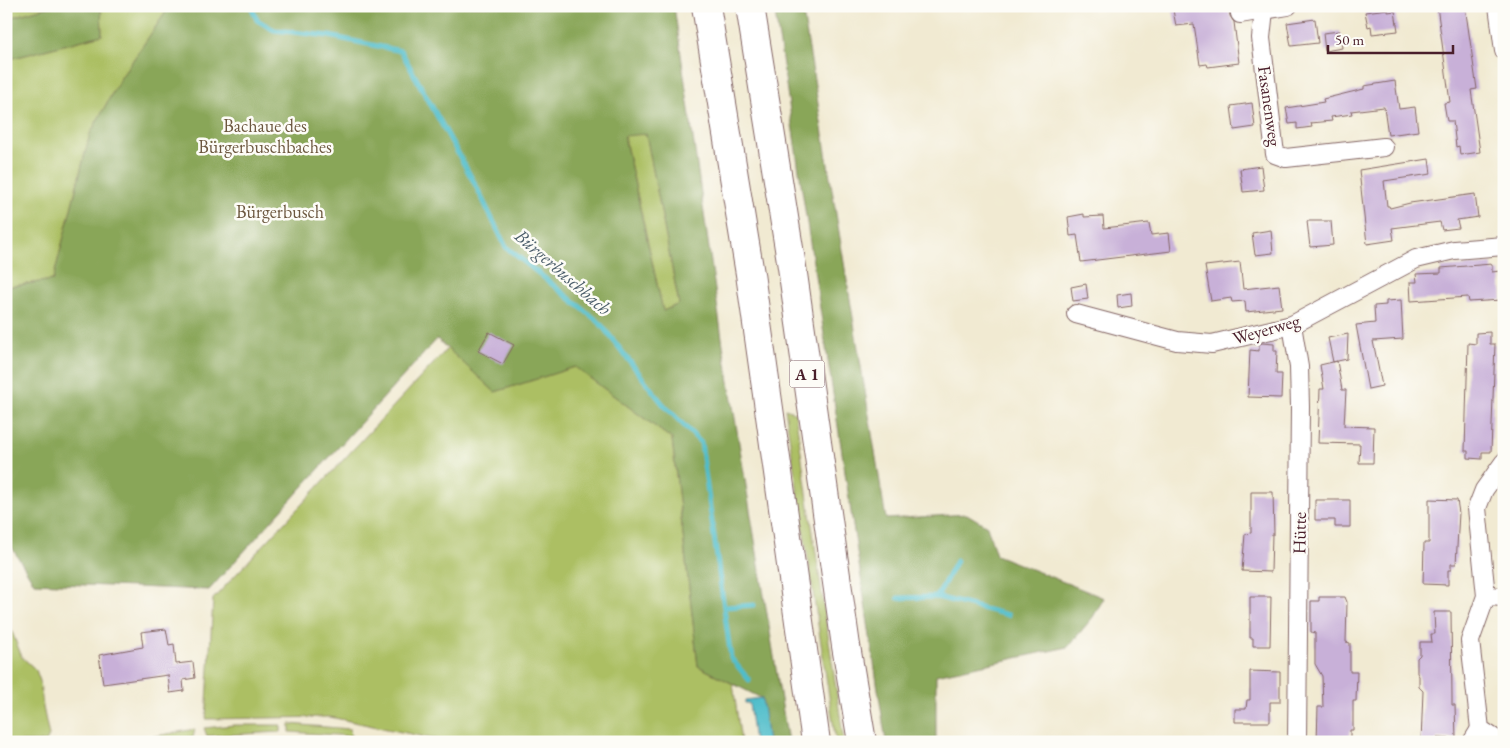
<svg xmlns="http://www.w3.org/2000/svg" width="1510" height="748" font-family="'EB Garamond',serif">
<rect width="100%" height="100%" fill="#fdfcf7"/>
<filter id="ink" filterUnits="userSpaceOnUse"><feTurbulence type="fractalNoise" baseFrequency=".02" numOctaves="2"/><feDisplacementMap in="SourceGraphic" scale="10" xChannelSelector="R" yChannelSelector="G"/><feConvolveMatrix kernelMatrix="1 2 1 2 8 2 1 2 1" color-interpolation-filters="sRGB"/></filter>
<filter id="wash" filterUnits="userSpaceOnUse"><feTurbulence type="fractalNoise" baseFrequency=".0096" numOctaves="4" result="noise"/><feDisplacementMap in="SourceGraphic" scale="20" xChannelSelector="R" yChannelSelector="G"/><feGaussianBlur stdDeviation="1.12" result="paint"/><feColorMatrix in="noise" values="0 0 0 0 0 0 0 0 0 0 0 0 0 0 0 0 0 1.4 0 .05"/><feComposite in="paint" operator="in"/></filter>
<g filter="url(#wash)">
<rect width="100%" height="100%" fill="#f1ead2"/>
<g fill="#acbf63" stroke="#7b6f47">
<path d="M 6,6 L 51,6 L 6,19 Z"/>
<path d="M 101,6 L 170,6 L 120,79 L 90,134 L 53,280 L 6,287 L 6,60 L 102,35 Z"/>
<path d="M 646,133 L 679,304 L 663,311 L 624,135 Z"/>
<path d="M 448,348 L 495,392 L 575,367 L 672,439 L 698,666 L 733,684 L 741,742 L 449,742 L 330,717 L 206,719 L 213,599 Z"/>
<path d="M 785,409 L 795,412 L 844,742 L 836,742 Z"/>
<path d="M 6,610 L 12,632 L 22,657 L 36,670 L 40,681 L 43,707 L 49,736 L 46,742 L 6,742 Z"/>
<path d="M 290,724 L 350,729 L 351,736 L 290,732 Z"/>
<path d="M 234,725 L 281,725 L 281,732 L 207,736 L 204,728 Z"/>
<path d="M 195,729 L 193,738 L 170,742 L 123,742 Z"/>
</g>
<g fill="#89a659" stroke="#6a6242" fill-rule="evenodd">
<path d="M 51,6 L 101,6 L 102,35 L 6,60 L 6,19 Z"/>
<path d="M 170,6 L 674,6 L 723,345 L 788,742 L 768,742 L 761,698 L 698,666 L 672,439 L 575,367 L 495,392 L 437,339 L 209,590 L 34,583 L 6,538 L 6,287 L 53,280 L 90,134 L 120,79 ZM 646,134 L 679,304 L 663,311 L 624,136 Z"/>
<path d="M 774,6 L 802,6 L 886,519 L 967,514 L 987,526 L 996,555 L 1104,598 L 1093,617 L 1068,647 L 936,675 L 936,742 L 886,742 Z"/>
</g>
<path fill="#50bdca" stroke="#4d6e7a" d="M 762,698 L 768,742 L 754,742 L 749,703 L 745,703 L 745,700 Z"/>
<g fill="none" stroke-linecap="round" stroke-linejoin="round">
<g stroke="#50bdca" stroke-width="5">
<path d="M 251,6 L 257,20 L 274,30 L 329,36 L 401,51 L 475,184 L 506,247 L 599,322 L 663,404 L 701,443 L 731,658 L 749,680"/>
<path d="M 937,597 L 956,561"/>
<path d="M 898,598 L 937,597 L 1008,615"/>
<path d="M 725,607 L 754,605"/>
</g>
</g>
<g id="blocks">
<g fill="#c8b0d8">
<path d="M 1200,6 L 1229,6 L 1230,16 L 1234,22 L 1239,63 L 1208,67 L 1207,64 L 1200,65 L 1194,24 L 1176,26 L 1173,10 Z"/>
<path d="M 1437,6 L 1465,6 L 1477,89 L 1471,90 L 1480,152 L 1460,155 L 1459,146 L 1456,147 L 1453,121 L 1447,121 L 1444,103 L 1450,102 Z"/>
<path d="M 1388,9 L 1388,12 L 1395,11 L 1398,31 L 1372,34 L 1371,26 L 1368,27 L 1365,12 Z"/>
<path d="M 1315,19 L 1318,43 L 1291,46 L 1287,23 Z"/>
<path d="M 1340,31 L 1342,48 L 1325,51 L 1323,33 Z"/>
<path d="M 1395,81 L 1399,109 L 1415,107 L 1418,131 L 1388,135 L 1384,107 L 1351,111 L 1352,114 L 1331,117 L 1332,121 L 1311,123 L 1312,127 L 1297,129 L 1297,123 L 1289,124 L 1286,108 L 1324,102 L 1323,99 L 1364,89 L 1364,86 Z"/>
<path d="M 1252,103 L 1255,127 L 1234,130 L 1231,106 Z"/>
<path d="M 1429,159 L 1431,174 L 1384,181 L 1387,206 L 1389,206 L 1390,208 L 1410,203 L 1475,194 L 1478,217 L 1457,220 L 1459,228 L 1450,229 L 1442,230 L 1440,222 L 1392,228 L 1394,240 L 1367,244 L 1359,170 Z"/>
<path d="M 1261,166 L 1264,190 L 1243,192 L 1240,169 Z"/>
<path d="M 1084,214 L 1084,217 L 1103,216 L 1104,228 L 1149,223 L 1151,235 L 1169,233 L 1171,251 L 1081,262 L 1077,235 L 1070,236 L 1068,217 Z"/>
<path d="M 1307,221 L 1331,221 L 1333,245 L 1310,247 Z"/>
<path d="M 1271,230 L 1273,253 L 1255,255 L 1252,233 Z"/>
<path d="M 1240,262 L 1243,289 L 1279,285 L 1282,308 L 1246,312 L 1245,301 L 1232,302 L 1231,298 L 1211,301 L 1205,266 Z"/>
<path d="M 1492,264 L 1492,272 L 1500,271 L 1502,300 L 1469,302 L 1468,297 L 1411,301 L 1410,282 L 1417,282 L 1416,274 L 1441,273 L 1441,268 Z"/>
<path d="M 1086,284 L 1088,299 L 1073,301 L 1071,287 Z"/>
<path d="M 1131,293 L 1132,306 L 1118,308 L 1117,295 Z"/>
<path d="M 1401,300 L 1403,339 L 1373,341 L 1382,386 L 1368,389 L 1356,325 L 1375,323 L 1374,306 L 1386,305 L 1386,301 Z"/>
<path d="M 489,332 L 514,345 L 503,364 L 478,351 Z"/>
<path d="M 1490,332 L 1490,344 L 1495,344 L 1491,452 L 1482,452 L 1482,459 L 1468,458 L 1468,451 L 1465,451 L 1468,343 L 1476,344 L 1476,333 Z"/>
<path d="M 1348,334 L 1347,359 L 1333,362 L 1328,338 Z"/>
<path d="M 1262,343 L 1274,344 L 1274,351 L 1277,351 L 1276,374 L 1282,374 L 1281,398 L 1248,397 L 1250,350 L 1259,351 L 1259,344 Z"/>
<path d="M 1337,361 L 1342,390 L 1346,390 L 1344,426 L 1374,427 L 1373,463 L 1359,463 L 1360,444 L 1318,443 L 1320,389 L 1324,389 L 1320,365 Z"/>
<path d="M 1251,492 L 1273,492 L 1274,534 L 1272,534 L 1271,572 L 1242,571 L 1245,534 L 1251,533 Z"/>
<path d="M 1429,499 L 1457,500 L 1459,513 L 1456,564 L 1451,564 L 1451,570 L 1448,570 L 1448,585 L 1423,584 L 1424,543 L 1429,543 Z"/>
<path d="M 1315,500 L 1350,500 L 1350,527 L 1335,527 L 1335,520 L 1315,520 Z"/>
<path d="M 1250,597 L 1271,597 L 1270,646 L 1253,646 L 1253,638 L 1250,638 Z"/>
<path d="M 1319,597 L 1345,597 L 1347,602 L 1346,642 L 1350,643 L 1350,672 L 1357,672 L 1356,701 L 1353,701 L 1353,730 L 1350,730 L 1350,742 L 1317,742 L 1318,707 L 1323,707 L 1322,676 L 1315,664 L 1315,633 L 1311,632 L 1311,601 L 1319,601 Z"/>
<path d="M 1434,612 L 1451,612 L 1452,697 L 1452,705 L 1455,705 L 1456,739 L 1437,738 L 1436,742 L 1421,742 L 1423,691 L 1419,687 L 1419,676 L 1417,673 L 1417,658 L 1420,655 L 1420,642 L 1432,642 L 1431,634 L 1435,634 Z"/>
<path d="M 166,629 L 169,645 L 174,644 L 176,664 L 193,662 L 195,678 L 183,680 L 184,691 L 170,693 L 168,675 L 103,684 L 99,655 L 143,647 L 141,632 Z"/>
<path d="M 1250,671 L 1280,672 L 1280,702 L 1270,702 L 1270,722 L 1235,722 L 1235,709 L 1246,709 L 1247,700 L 1250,700 Z"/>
</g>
</g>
</g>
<g filter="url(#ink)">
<use href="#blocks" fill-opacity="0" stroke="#846665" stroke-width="1"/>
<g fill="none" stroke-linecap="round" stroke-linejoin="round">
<g stroke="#846665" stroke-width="20">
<g id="minor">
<path d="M 1239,6 L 1240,14 L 1288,6"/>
<path d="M 1498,6 L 1504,51"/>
<path d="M 1264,10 L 1261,38 L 1275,154 L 1286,158 L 1384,147"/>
<path d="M 1076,314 L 1177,341 L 1212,344 L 1292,325 L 1416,259 L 1454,250 L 1504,246"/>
<path d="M 1292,325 L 1299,367 L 1300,407 L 1297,742"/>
<path d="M 1486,596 L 1504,597"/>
<path d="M 1472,742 L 1480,729"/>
<path d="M 1500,742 L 1480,729 L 1470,641 L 1486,596 L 1477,508 L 1484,490 L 1504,462"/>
</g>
</g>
<g stroke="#846665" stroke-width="30">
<g id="motorway">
<path d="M 706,6 L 750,274 L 816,742"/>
<path d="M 750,6 L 792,267 L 846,646 L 862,742"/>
</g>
</g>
<use href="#minor" stroke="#fff" stroke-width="18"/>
<use href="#motorway" stroke="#fff" stroke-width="28"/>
</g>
</g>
<g text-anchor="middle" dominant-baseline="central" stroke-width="5" stroke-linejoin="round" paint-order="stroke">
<rect fill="#fdfcf7" stroke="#806168" stroke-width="1" x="789.5" y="360.5" width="35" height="27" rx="4"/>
<g font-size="16" font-weight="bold" fill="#4a1f2b">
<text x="807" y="374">A 1</text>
</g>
<g font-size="18" fill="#4a1f2b" stroke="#fdfcf7">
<text transform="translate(1270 106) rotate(82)">Fasanenweg</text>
<text transform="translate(1266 329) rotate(-16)">Weyerweg</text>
<text transform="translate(1299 533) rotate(-89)">Hütte</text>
</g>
<g font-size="18" fill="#6c573f" stroke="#fdfcf7">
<text x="265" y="125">Bachaue des<tspan x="265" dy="21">Bürgerbuschbaches</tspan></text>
<text x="280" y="211">Bürgerbusch</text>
</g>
<g font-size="19" font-style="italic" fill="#4c5e6b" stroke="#fdfcf7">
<text transform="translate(563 272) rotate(41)">Bürgerbuschbach</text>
</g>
</g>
<rect width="1510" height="748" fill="none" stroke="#fdfcf7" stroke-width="25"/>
<path d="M1328 45v8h125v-8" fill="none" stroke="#4a1f2b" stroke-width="2.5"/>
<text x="1335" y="45" font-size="15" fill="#4a1f2b" stroke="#fdfcf7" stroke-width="4" paint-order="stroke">50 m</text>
</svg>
